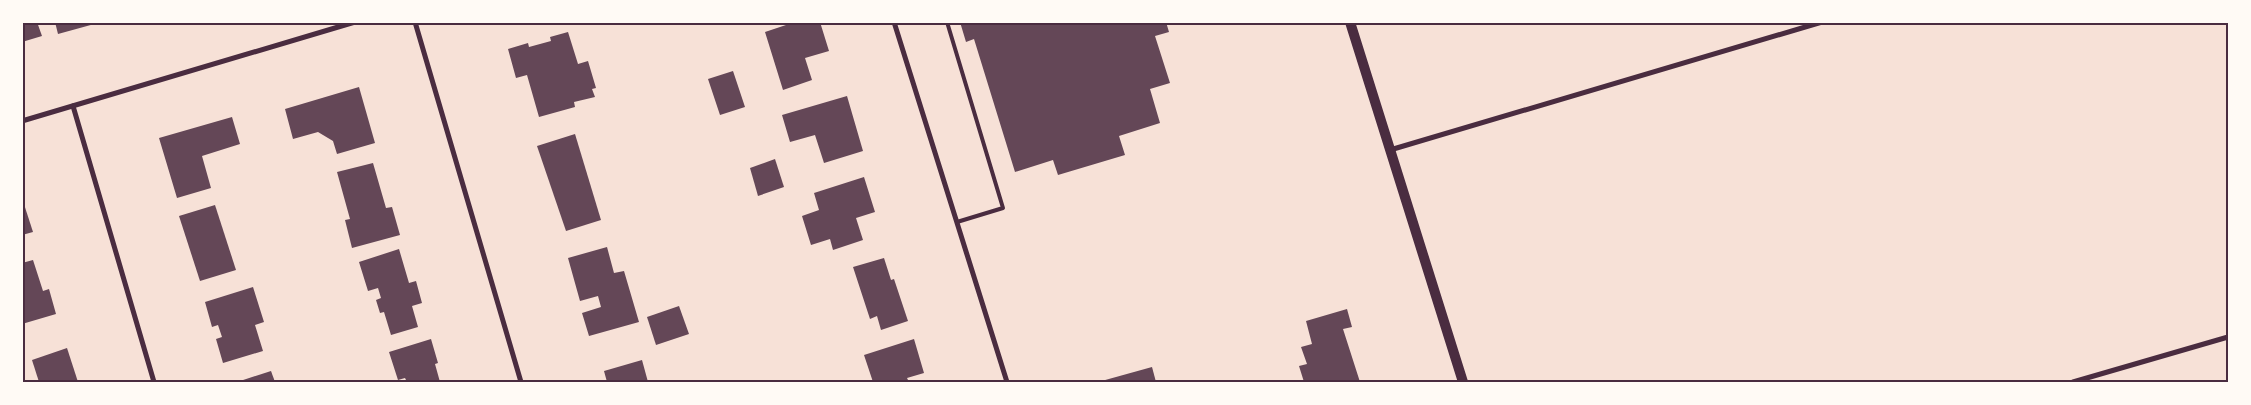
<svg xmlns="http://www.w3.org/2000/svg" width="2251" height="405" font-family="Literata,serif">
<rect width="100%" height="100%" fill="#f7e1d7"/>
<g fill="#644757">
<path d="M 22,22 L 37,22 L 42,36 L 22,42 Z"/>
<path d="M 55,22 L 98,22 L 98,23 L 58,34 Z"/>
<path d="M 795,22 L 820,22 L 829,51 L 805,58 L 812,80 L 783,90 L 765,32 Z"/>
<path d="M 960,22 L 1166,22 L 1169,32 L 1155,36 L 1170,83 L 1150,89 L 1160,123 L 1119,136 L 1125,155 L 1058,175 L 1053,160 L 1015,172 L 974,39 L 966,42 Z"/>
<path d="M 568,32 L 578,64 L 588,61 L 596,88 L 592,89 L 595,97 L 574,102 L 575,107 L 539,117 L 527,75 L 516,78 L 508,49 L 528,43 L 529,47 L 551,41 L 550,37 Z"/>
<path d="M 733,71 L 745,107 L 720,115 L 708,79 Z"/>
<path d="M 359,87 L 375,143 L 337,154 L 333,141 L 318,132 L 293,139 L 285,109 Z"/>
<path d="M 847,96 L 863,151 L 824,163 L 815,135 L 790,142 L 782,115 Z"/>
<path d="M 232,117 L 240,144 L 202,156 L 211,188 L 177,198 L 159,138 Z"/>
<path d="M 575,134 L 601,220 L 566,231 L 537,146 Z"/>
<path d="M 775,159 L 784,187 L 758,196 L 750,168 Z"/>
<path d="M 373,163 L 386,208 L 392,207 L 400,235 L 352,248 L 345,220 L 350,219 L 337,172 Z"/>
<path d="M 864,177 L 875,212 L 856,218 L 863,240 L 833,250 L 830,239 L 811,245 L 802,216 L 819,210 L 814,193 Z"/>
<path d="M 22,198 L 33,232 L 22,235 Z"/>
<path d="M 215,205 L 236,270 L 200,281 L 179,216 Z"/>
<path d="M 607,247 L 614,273 L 624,271 L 639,322 L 589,336 L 582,313 L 601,307 L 598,296 L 580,301 L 568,258 Z"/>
<path d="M 399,249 L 409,283 L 416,281 L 422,303 L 412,306 L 418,327 L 391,335 L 384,312 L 380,313 L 376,300 L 381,298 L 378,288 L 368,291 L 359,262 Z"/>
<path d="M 884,258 L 891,280 L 894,279 L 908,321 L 881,330 L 877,316 L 870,319 L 853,267 Z"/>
<path d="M 33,260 L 43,291 L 49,289 L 56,314 L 22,324 L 22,263 Z"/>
<path d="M 253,287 L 264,322 L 255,325 L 263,351 L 223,363 L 216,339 L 222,337 L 218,325 L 212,327 L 205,302 Z"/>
<path d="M 679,306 L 689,334 L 656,345 L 647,317 Z"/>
<path d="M 1347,309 L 1352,327 L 1343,329 L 1360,382 L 1304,382 L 1299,366 L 1307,364 L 1301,347 L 1312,344 L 1306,321 Z"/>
<path d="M 431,339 L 438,363 L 435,364 L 440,382 L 407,382 L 405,378 L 398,380 L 389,352 Z"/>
<path d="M 914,339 L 924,373 L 907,378 L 909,382 L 873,382 L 864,355 Z"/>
<path d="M 67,348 L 78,382 L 39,382 L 32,360 Z"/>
<path d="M 642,360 L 648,382 L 607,382 L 604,371 Z"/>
<path d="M 1152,367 L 1156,382 L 1098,382 Z"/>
<path d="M 271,371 L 275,382 L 237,382 Z"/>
</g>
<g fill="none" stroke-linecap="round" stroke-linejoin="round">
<path stroke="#4a2c40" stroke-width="4" d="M 947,22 L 1003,208 L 957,222"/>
<g stroke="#4a2c40" stroke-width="5">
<path d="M 415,22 L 521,382"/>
<path d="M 894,22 L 1007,382"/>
<path d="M 73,106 L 154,382"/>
<path d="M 22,121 L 355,22"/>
<path d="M 1390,150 L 1822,22"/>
<path d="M 2073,382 L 2228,337"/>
</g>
<path stroke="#4a2c40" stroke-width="10" d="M 1350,22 L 1463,382"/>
</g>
<rect width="2251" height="405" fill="none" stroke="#fffaf5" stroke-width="48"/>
<rect x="24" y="24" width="2203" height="357" fill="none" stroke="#4a2c40" stroke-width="2"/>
</svg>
